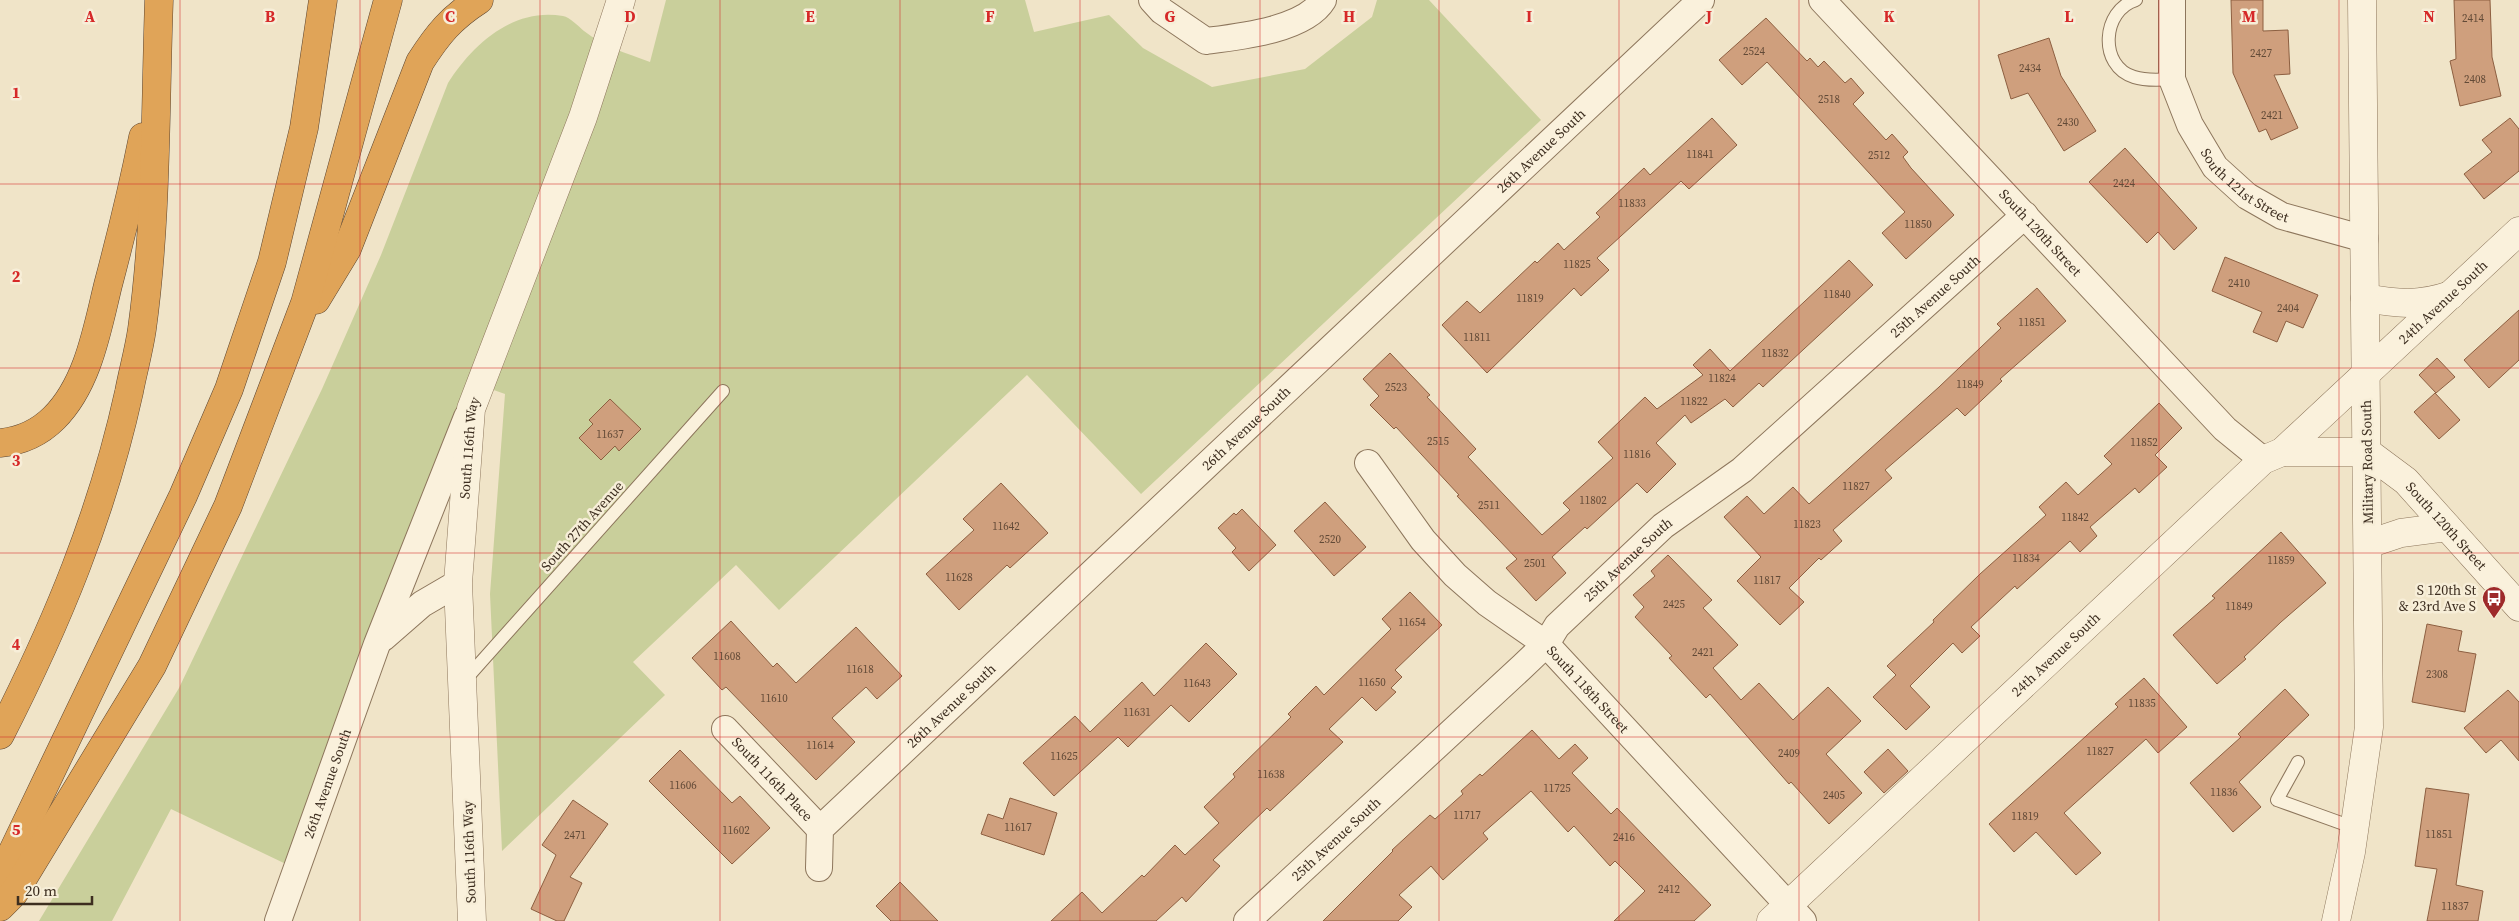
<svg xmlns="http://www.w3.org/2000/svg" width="2519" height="921" font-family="'Source Serif 4',serif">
<rect width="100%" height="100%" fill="#f0e4c8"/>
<path fill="#c9cf9b" d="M 666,0 L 1025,0 L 1034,32 L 1109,15 L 1143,48 L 1212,87 L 1305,69 L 1372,17 L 1377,0 L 1429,0 L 1541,120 L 1141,494 L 1027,375 L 779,610 L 736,565 L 633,662 L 665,695 L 502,851 L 490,594 L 505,394 L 471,382 L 288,865 L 171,809 L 112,921 L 39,921 L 179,688 L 322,389 L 381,255 L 448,83 C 472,45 513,7 563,16 C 570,17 579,27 584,31 C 604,47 626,53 650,62 Z"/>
<g fill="#cf9f7d" stroke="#8d5f41">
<path d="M 2231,0 L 2263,0 L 2263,31 L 2288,30 L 2290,74 L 2274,75 L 2298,128 L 2271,140 L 2266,129 L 2259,132 L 2233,73 Z"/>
<path d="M 2454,0 L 2490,0 L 2492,57 L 2501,96 L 2460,106 L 2450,61 L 2456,59 Z"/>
<path d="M 1766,18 L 1807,61 L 1810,58 L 1818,67 L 1824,61 L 1845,83 L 1851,78 L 1864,93 L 1853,104 L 1886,140 L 1892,134 L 1908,152 L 1903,157 L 1911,168 L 1954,215 L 1906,259 L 1882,233 L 1905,212 L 1767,62 L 1742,85 L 1719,60 Z"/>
<path d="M 2049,38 L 2061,76 L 2096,131 L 2064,151 L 2028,93 L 2011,99 L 1998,55 Z"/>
<path d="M 1712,118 L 1737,145 L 1689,189 L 1681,181 L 1597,258 L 1609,270 L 1581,296 L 1574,288 L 1487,373 L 1442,325 L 1467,301 L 1480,313 L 1535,261 L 1537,263 L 1558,243 L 1564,250 L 1600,217 L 1596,213 L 1644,168 L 1650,175 Z"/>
<path d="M 2510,118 L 2519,129 L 2519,171 L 2484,199 L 2464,174 L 2492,152 L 2482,140 Z"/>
<path d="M 2125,148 L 2197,228 L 2174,250 L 2158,232 L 2147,243 L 2089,182 Z"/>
<path d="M 2225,257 L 2318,295 L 2303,328 L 2286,321 L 2277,342 L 2253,332 L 2262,312 L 2212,291 Z"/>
<path d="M 1849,260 L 1873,285 L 1763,387 L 1759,383 L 1733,407 L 1725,399 L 1691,423 L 1685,415 L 1656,443 L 1676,464 L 1647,493 L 1637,483 L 1587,529 L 1585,527 L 1552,557 L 1566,573 L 1536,601 L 1506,568 L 1517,559 L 1457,496 L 1459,495 L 1396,427 L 1394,429 L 1370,405 L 1379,396 L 1363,379 L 1390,353 L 1430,395 L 1427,397 L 1476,449 L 1468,457 L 1542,535 L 1570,510 L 1563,503 L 1613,458 L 1598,442 L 1645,397 L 1657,409 L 1703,375 L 1693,365 L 1710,349 L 1730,371 Z"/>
<path d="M 2037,288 L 2066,321 L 2000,379 L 2002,381 L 1965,416 L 1957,408 L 1885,470 L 1892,478 L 1833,530 L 1842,541 L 1821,560 L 1819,558 L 1789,588 L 1804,602 L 1780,625 L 1737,581 L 1761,557 L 1724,517 L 1747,496 L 1764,514 L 1793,487 L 1809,504 L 1939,387 L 2001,328 L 1997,324 Z"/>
<path d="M 2519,310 L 2519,360 L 2489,388 L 2464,360 Z"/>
<path d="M 2437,358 L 2455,377 L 2436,393 L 2419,375 Z"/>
<path d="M 2435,393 L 2460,420 L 2439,439 L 2414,412 Z"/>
<path d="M 610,399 L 641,429 L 619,451 L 615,446 L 601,460 L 579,438 L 593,424 L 589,420 Z"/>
<path d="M 2159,403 L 2182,428 L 2155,455 L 2167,467 L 2139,493 L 2135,488 L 2090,527 L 2097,536 L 2080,552 L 2070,541 L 2017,589 L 2015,586 L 1971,627 L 1980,636 L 1962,653 L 1953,643 L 1910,686 L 1930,707 L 1906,730 L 1873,697 L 1896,675 L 1887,666 L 1934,622 L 1933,620 L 1980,574 L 2046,515 L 2039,507 L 2066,482 L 2078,495 L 2112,464 L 2104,456 Z"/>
<path d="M 1001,483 L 1048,533 L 1010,568 L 1007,565 L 959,610 L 926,574 L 974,530 L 963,519 Z"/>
<path d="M 1325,502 L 1366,547 L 1334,576 L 1294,531 Z"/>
<path d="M 1242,509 L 1276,545 L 1249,571 L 1232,552 L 1236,548 L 1218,528 L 1234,513 L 1236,515 Z"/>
<path d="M 2281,532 L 2326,583 L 2281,622 L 2244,657 L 2246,659 L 2217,684 L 2173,635 L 2215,598 L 2212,596 Z"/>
<path d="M 1668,555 L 1712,600 L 1703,608 L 1738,645 L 1713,668 L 1741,700 L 1759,683 L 1793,720 L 1828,687 L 1861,721 L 1826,754 L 1862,793 L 1829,824 L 1791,782 L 1789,784 L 1710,694 L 1706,698 L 1669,658 L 1672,656 L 1635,617 L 1644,607 L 1633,595 L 1655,576 L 1651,571 Z"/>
<path d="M 1410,592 L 1442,625 L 1395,670 L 1402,677 L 1391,688 L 1396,692 L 1376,711 L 1362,697 L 1329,729 L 1343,742 L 1270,811 L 1267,808 L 1213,860 L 1220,866 L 1186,902 L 1182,897 L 1156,921 L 1051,921 L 1082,892 L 1102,913 L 1142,875 L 1144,877 L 1175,845 L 1185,855 L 1219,823 L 1204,807 L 1235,777 L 1233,774 L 1291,717 L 1288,714 L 1316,686 L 1324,695 L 1391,629 L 1382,619 Z"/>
<path d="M 731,621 L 773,667 L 777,663 L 796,683 L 856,627 L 902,676 L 877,699 L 866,687 L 832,718 L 855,742 L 816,780 L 726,687 L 722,690 L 692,658 Z"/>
<path d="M 2427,624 L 2462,631 L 2458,651 L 2476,654 L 2465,712 L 2412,702 Z"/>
<path d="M 1206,643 L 1237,674 L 1189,722 L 1171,705 L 1128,747 L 1118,737 L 1054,796 L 1023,763 L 1075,716 L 1090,732 L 1142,682 L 1154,696 Z"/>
<path d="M 2144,678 L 2187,727 L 2158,753 L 2146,739 L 2064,813 L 2101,853 L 2076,875 L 2036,832 L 2014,852 L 1989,824 L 2118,707 L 2115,704 Z"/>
<path d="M 2285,689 L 2309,715 L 2239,782 L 2261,807 L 2233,832 L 2190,783 L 2241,737 L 2238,734 Z"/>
<path d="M 2508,690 L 2519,702 L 2519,761 L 2501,740 L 2486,753 L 2464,728 Z"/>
<path d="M 1532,730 L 1559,759 L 1575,744 L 1588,758 L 1572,773 L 1611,814 L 1617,808 L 1711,905 L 1694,921 L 1614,921 L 1645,891 L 1615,861 L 1610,866 L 1574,826 L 1568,832 L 1531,791 L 1483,833 L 1488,839 L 1443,880 L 1431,866 L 1399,895 L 1412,907 L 1398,921 L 1323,921 L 1393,851 L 1392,850 L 1430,815 L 1435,819 L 1463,794 L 1461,791 L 1480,774 L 1482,776 Z"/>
<path d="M 1888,749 L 1908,771 L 1884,793 L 1864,772 Z"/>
<path d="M 680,750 L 732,803 L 740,796 L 770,828 L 732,864 L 649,781 Z"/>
<path d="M 2426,788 L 2469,794 L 2456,885 L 2483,891 L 2478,921 L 2427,921 L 2437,869 L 2415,866 Z"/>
<path d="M 1010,798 L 1057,813 L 1044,855 L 981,834 L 988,814 L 1003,819 Z"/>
<path d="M 573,800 L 608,824 L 570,877 L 582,883 L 564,921 L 557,921 L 531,909 L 556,855 L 542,845 Z"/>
<path d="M 900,882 L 938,921 L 891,921 L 876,906 Z"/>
</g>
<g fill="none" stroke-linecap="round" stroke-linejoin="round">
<g stroke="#8d765c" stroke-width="14">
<g id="service">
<path d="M 2136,0 C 2102,10 2098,66 2134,77 C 2146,81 2160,80 2172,79"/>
<path d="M 465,680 L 723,391"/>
<path d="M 2298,762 L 2277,800 L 2355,828"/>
</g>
</g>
<g stroke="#8d765c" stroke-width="28">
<g id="minor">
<path d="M 1152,0 L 1162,11 L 1206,41 C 1238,37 1305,30 1323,0"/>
<path id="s1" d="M 1822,0 L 2225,429 L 2263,460"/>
<path id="s2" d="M 2172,0 L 2172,79 L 2190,125 L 2215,167 L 2247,196 L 2282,216 L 2365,239"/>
<path id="s3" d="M 1368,463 L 1423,540 L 1455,575 L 1487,603 L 1546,644 L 1803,921"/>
<path d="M 383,638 L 422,604 L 458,583"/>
<path id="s4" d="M 725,729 L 820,829"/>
<path id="s5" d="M 819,868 L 820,829 L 1701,0"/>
<path id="s6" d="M 278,921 L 377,644 L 467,417"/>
<path id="s7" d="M 1247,921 L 1523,666 L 1546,644 L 1557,626 L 1663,526 L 1742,470 L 2025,215"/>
</g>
</g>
<g stroke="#8d765c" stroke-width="29">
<g id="tertiary">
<path d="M 2365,298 C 2398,304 2419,306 2451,295"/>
<path id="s8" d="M 2282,452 L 2519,231"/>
<path id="s9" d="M 2367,452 L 2406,481 L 2519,607"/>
<path d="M 2368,544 L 2401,533 L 2447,527"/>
<path id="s10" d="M 472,921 L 458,583 L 471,409 L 583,117 L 621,0"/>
<path id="s11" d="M 1771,921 L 2263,460 L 2282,452 L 2367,452"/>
<path d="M 2336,921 L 2351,852 L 2369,727 L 2362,0"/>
</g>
</g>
<g stroke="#5b4430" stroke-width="29">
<g id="motorway">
<path d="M 316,300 L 347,249 L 420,62 C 438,34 451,18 479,0"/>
<path d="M 0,443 C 21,441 39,433 54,418 C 88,384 97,330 108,285 C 121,236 133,187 143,137"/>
<path d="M 0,735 C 57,623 102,515 129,392 C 133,371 139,350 142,329 C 157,220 155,110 159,0"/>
<path d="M 0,878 L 183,496 L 229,389 L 272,262 L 304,128 L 323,0"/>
<path d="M 0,907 L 14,893 L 152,666 L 228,506 L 305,303 L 388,0"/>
</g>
</g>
<use href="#service" stroke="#faf1dc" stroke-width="12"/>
<use href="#minor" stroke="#faf1dc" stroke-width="26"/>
<use href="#tertiary" stroke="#faf1dc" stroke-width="28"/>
<use href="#motorway" stroke="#e0a458" stroke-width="28"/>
</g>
<path fill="none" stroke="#d62828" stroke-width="1" stroke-opacity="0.55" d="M 180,0 L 180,921M 360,0 L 360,921M 540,0 L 540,921M 720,0 L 720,921M 900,0 L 900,921M 1080,0 L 1080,921M 1260,0 L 1260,921M 1439,0 L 1439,921M 1619,0 L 1619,921M 1799,0 L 1799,921M 1979,0 L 1979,921M 2159,0 L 2159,921M 2339,0 L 2339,921M 0,184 L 2519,184M 0,368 L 2519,368M 0,553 L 2519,553M 0,737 L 2519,737"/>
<defs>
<g id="bus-pin" transform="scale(1.25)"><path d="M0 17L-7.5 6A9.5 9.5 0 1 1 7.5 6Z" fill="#9e2a2b" stroke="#f7eed8"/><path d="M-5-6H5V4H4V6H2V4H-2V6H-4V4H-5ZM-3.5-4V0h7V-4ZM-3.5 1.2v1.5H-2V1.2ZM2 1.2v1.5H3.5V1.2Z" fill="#fff"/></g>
</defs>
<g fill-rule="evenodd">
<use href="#bus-pin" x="2494" y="598"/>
</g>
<g text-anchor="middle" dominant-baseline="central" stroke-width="5" stroke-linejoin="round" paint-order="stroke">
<g font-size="11" fill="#624a37">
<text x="2473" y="18">2414</text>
<text x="1754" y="51">2524</text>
<text x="2261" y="53">2427</text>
<text x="2030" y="68">2434</text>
<text x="2475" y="79">2408</text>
<text x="1829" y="99">2518</text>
<text x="2272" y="115">2421</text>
<text x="2068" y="122">2430</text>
<text x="1700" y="154">11841</text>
<text x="1879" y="155">2512</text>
<text x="2124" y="183">2424</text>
<text x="1632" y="203">11833</text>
<text x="1918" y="224">11850</text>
<text x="1577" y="264">11825</text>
<text x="2239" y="283">2410</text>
<text x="1837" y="294">11840</text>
<text x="1530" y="298">11819</text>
<text x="2288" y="308">2404</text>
<text x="2032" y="322">11851</text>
<text x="1477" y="337">11811</text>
<text x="1775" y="353">11832</text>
<text x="1722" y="378">11824</text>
<text x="1970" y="384">11849</text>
<text x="1396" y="387">2523</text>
<text x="1694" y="401">11822</text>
<text x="610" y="434">11637</text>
<text x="1438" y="441">2515</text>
<text x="2144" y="442">11852</text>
<text x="1637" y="454">11816</text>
<text x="1856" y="486">11827</text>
<text x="1593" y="500">11802</text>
<text x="1489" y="505">2511</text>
<text x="2075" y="517">11842</text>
<text x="1807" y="524">11823</text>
<text x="1006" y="526">11642</text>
<text x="1330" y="539">2520</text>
<text x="2026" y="558">11834</text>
<text x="2281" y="560">11859</text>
<text x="1535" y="563">2501</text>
<text x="959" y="577">11628</text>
<text x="1767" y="580">11817</text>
<text x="1674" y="604">2425</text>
<text x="2239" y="606">11849</text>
<text x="1412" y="622">11654</text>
<text x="1703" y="652">2421</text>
<text x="727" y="656">11608</text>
<text x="860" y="669">11618</text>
<text x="2437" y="674">2308</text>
<text x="1372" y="682">11650</text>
<text x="1197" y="683">11643</text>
<text x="774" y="698">11610</text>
<text x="2142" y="703">11835</text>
<text x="1137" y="712">11631</text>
<text x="820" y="745">11614</text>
<text x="2100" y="751">11827</text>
<text x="1789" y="753">2409</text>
<text x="1064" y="756">11625</text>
<text x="1271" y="774">11638</text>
<text x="683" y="785">11606</text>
<text x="1557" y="788">11725</text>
<text x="2224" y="792">11836</text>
<text x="1834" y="795">2405</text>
<text x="1467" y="815">11717</text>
<text x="2025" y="816">11819</text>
<text x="1018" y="827">11617</text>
<text x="736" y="830">11602</text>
<text x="2439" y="834">11851</text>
<text x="575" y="835">2471</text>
<text x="1624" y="837">2416</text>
<text x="1669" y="889">2412</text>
<text x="2455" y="906">11837</text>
</g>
<g font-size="14" fill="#3d2e20" stroke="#f7eed8">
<text stroke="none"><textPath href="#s5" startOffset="1029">26th Avenue South</textPath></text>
<text stroke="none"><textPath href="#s2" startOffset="212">South 121st Street</textPath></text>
<text stroke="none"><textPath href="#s1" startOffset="319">South 120th Street</textPath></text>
<text stroke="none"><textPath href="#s7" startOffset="931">25th Avenue South</textPath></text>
<text stroke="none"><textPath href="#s8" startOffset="220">24th Avenue South</textPath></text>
<text stroke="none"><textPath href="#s5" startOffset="624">26th Avenue South</textPath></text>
<text stroke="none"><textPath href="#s10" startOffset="474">South 116th Way</textPath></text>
<text transform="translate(2367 462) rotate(-91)">Military Road South</text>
<text transform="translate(582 526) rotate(-48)">South 27th Avenue</text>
<text stroke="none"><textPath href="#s9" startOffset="109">South 120th Street</textPath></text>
<text stroke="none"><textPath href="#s7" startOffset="526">25th Avenue South</textPath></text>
<text stroke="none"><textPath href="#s11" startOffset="390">24th Avenue South</textPath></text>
<text stroke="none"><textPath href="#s3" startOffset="318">South 118th Street</textPath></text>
<text stroke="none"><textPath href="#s5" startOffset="219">26th Avenue South</textPath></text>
<text stroke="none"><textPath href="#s4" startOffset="69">South 116th Place</textPath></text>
<text stroke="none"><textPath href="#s6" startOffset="146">26th Avenue South</textPath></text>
<text stroke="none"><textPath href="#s7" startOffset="121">25th Avenue South</textPath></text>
<text transform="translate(469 852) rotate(-92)">South 116th Way</text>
</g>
<g font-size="14" fill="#3d2e20" stroke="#f7eed8" text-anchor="end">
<text x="2476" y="590">S 120th St<tspan x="2476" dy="16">&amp; 23rd Ave S</tspan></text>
</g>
</g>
<g font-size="16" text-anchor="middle" font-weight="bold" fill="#d62828" stroke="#f7eed8" stroke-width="5" stroke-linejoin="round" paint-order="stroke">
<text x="90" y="22">A</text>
<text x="270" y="22">B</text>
<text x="450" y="22">C</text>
<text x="630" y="22">D</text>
<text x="810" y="22">E</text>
<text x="990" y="22">F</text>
<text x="1170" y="22">G</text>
<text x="1349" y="22">H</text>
<text x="1529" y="22">I</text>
<text x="1709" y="22">J</text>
<text x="1889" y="22">K</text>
<text x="2069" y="22">L</text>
<text x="2249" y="22">M</text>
<text x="2429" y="22">N</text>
<text x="16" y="98">1</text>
<text x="16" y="282">2</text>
<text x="16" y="466">3</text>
<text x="16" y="650">4</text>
<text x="16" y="835">5</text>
</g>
<path d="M18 896v8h74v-8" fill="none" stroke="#3d2e20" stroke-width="2.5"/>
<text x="25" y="896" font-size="15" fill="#3d2e20" stroke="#f7eed8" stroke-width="4" paint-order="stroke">20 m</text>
</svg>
